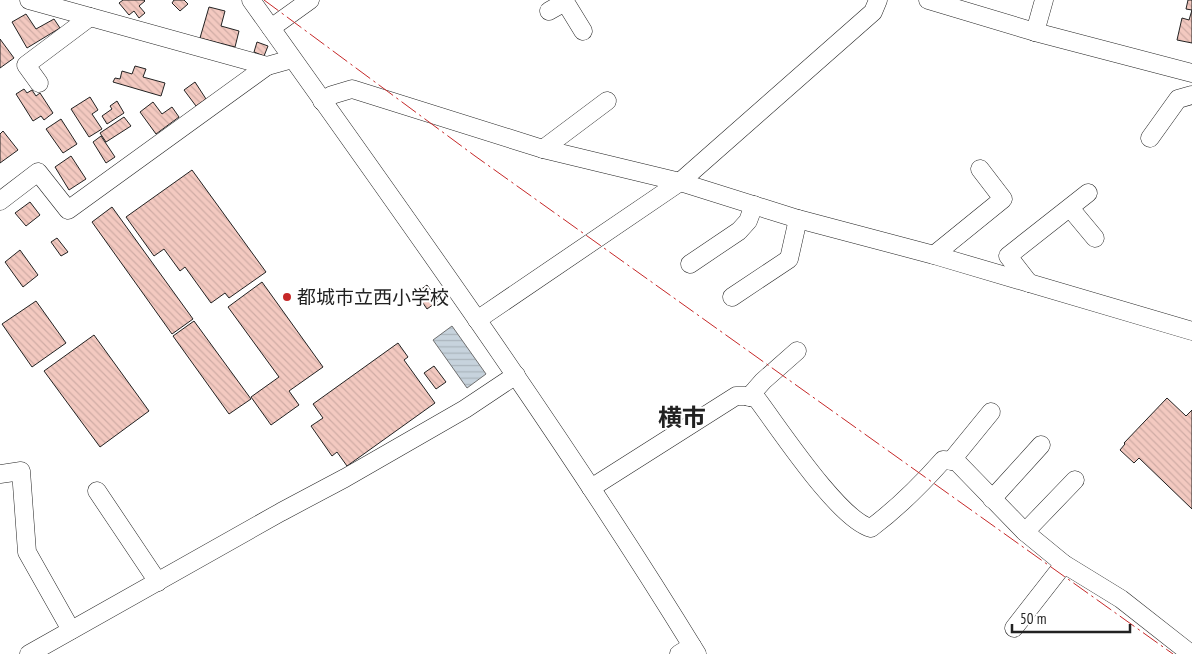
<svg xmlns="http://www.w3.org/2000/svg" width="1192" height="654" font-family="'PT Sans Narrow','Noto Sans JP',sans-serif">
<defs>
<pattern id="water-rules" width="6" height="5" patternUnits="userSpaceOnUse" patternTransform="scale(1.25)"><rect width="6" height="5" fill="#c7d3dd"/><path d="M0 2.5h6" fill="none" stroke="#abb5bd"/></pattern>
<pattern id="building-back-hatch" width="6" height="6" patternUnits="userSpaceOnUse" patternTransform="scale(1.25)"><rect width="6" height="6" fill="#f3c9c0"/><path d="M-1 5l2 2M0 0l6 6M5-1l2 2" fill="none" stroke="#d0aca5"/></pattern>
</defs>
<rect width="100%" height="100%" fill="#fff"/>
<path fill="url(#water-rules)" stroke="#6f6f6f" d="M 452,326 L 486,374 L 467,388 L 433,340 Z"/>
<g fill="url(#building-back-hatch)" stroke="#222">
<path d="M 123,0 L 144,0 L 145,1 L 139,6 L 145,13 L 139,18 L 134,11 L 129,15 L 119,3 Z"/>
<path d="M 174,0 L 184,0 L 188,4 L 180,11 L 172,3 Z"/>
<path d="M 1188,0 L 1192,0 L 1192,43 L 1177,40 L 1182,18 L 1189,20 L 1192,10 L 1186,9 Z"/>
<path d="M 209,7 L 225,11 L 221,26 L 239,31 L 235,47 L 200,38 Z"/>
<path d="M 26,14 L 36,29 L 54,19 L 60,28 L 27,48 L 12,22 Z"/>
<path d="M 0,39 L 14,58 L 0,68 Z"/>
<path d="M 257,42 L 268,46 L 264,56 L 254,52 Z"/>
<path d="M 135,66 L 146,69 L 143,77 L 165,83 L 161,96 L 113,82 L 115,78 L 120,79 L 122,71 L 132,74 Z"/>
<path d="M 195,82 L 206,99 L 196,106 L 184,90 Z"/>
<path d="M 24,89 L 27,93 L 32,90 L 36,96 L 40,93 L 53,113 L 44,120 L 41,116 L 33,121 L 16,94 Z"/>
<path d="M 90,97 L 98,110 L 92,114 L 102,129 L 89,137 L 71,109 Z"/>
<path d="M 117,101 L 124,113 L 107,124 L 102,116 L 112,109 L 110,106 Z"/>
<path d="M 153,102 L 162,114 L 172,107 L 179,117 L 156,134 L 140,112 Z"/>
<path d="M 124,117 L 131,126 L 106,142 L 100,133 Z"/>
<path d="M 61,119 L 77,144 L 63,153 L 46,129 Z"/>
<path d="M 3,131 L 18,150 L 0,163 L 0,134 Z"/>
<path d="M 101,136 L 115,157 L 106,163 L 93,142 Z"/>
<path d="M 71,156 L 86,179 L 69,190 L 55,167 Z"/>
<path d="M 192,170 L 266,272 L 229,298 L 225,293 L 211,303 L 185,267 L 180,271 L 164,249 L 154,256 L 126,217 Z"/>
<path d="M 30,202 L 40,215 L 26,226 L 15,213 Z"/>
<path d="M 112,207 L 193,319 L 172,334 L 92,222 Z"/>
<path d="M 57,238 L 68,252 L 61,256 L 51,242 Z"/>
<path d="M 20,250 L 38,275 L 23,287 L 5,262 Z"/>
<path d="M 262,282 L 323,367 L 289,391 L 299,405 L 271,425 L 251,397 L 279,377 L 228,307 Z"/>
<path d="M 427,285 L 438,301 L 427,309 L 416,293 Z"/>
<path d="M 36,301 L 66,343 L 32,367 L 2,324 Z"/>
<path d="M 194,321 L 251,399 L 229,414 L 173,336 Z"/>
<path d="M 94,335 L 149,411 L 100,447 L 44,371 Z"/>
<path d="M 398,343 L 408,357 L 404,360 L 435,403 L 347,466 L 337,452 L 332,456 L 311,426 L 323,418 L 313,404 Z"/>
<path d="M 434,366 L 446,382 L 436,389 L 424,373 Z"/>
<path d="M 1167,398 L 1186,416 L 1192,410 L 1192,509 L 1139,458 L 1134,463 L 1120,450 L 1125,444 L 1124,443 Z"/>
</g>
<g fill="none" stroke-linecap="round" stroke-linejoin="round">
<g stroke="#222" stroke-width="19">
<g id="minor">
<path d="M 29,0 L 267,66 L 292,59"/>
<path d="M 251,0 C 404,215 559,429 697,654"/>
<path d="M 564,0 L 583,31"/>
<path d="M 928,0 L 1035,32 L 1192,73"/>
<path d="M 549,11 L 565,2"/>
<path d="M 271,28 L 310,0"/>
<path d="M 1035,32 L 1044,0"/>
<path d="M 39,83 L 26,65 L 90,17"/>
<path d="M 322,101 L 332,95 L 352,89 L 543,149 L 680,182 L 798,219 L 934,255 L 1192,331"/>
<path d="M 1150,138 L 1178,99 L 1192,95"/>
<path d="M 543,149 L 607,101"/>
<path d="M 0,201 L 38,172 L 68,210 L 267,66"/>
<path d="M 1070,208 L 1095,238"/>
<path d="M 934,255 L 1003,199 L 980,169"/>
<path d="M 690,264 L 739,231 L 748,221 L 754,205"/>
<path d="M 1029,283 L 1008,256 L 1088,193"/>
<path d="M 732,297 L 789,259 L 798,219"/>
<path d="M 477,320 L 680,182 L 873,12 L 878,0"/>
<path d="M 749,397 L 763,381 L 797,351"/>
<path d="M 951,461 L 991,412"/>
<path d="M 0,474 L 21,471 L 27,552 L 71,630"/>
<path d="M 591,488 L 736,396 L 747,396 L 757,399 C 779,428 839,520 871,528 C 899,507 919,487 943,460 L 956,461 L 1025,532 L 1064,564 L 1121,599 L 1191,654"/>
<path d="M 97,491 L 158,582"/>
<path d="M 992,499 L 1041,445"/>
<path d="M 1025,532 L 1075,480"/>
<path d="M 1014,628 L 1064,564"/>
<path d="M 29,654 L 281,512 L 345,478 L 465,409 L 516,375"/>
<path d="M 679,654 L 692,646"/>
</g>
</g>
<use href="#minor" stroke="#fff" stroke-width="18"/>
<path stroke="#c62828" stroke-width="1" stroke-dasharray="18 4 2.5 4" stroke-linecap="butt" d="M 264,0 L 475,156 L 1173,654"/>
</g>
<circle fill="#c62828" stroke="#fff" stroke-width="2" cx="287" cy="297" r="5"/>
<g text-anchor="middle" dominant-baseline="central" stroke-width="4" stroke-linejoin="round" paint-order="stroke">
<g font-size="19" fill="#222" stroke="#fff" text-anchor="start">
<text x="297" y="297">都城市立西小学校</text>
</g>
<g font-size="24" font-weight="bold" fill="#222" stroke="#fff">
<text x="682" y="417">横市</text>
</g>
</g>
<path d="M1012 624v8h118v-8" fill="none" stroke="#222222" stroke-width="2.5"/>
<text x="1020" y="624" font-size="15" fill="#222222" stroke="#ffffff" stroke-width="4" paint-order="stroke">50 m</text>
</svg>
